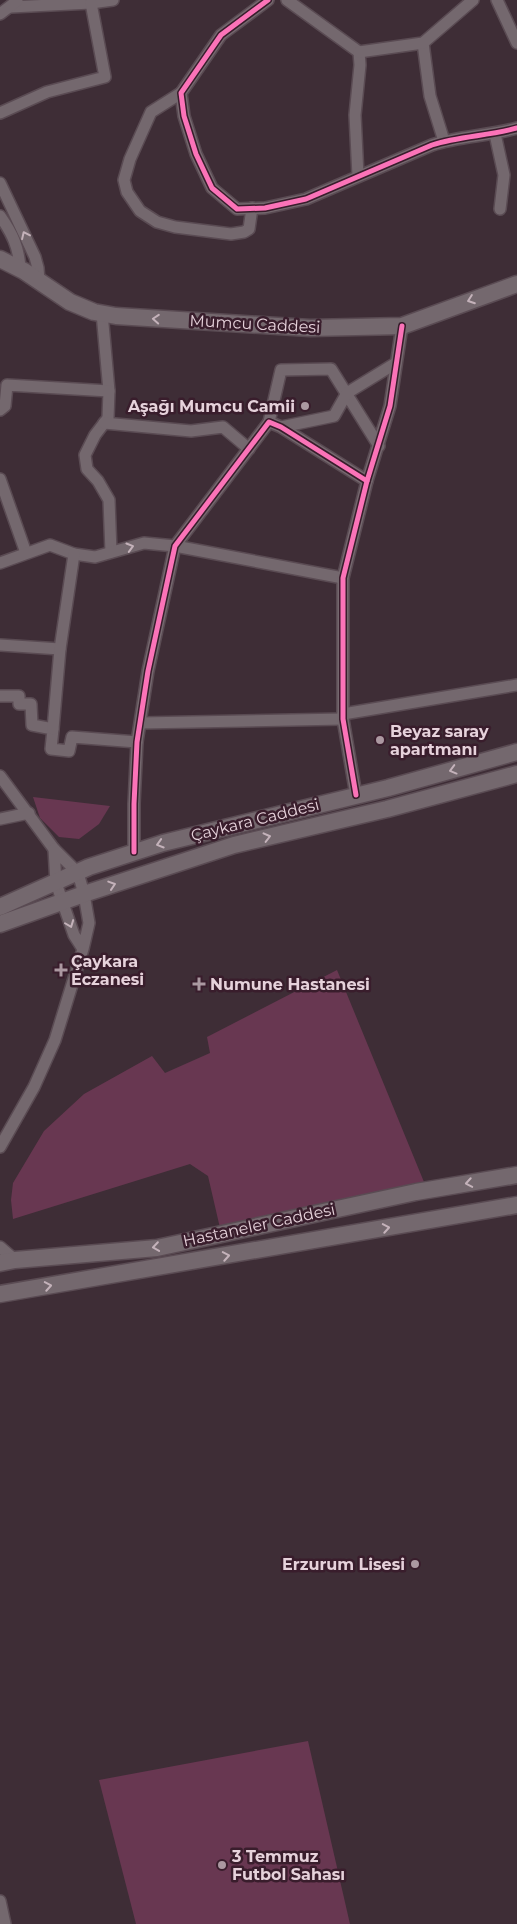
<svg xmlns="http://www.w3.org/2000/svg" width="517" height="1924" font-family="Montserrat,sans-serif">
<rect width="100%" height="100%" fill="#3e2d36"/>
<g fill="#683751">
<path d="M 33,797 L 110,806 L 99,824 L 79,839 L 59,837 L 40,818 Z"/>
<path d="M 337,970 L 424,1182 L 220,1228 L 208,1176 L 190,1164 L 13,1219 L 11,1200 L 13,1183 L 44,1131 L 84,1094 L 152,1056 L 165,1073 L 210,1053 L 207,1037 Z"/>
<path d="M 308,1741 L 350,1924 L 136,1924 L 99,1780 Z"/>
</g>
<g fill="none" stroke-linecap="round" stroke-linejoin="round">
<g stroke="#5a4b53" stroke-width="14">
<g id="street">
<path d="M 268,0 L 221,35 L 181,93 L 184,116 L 196,154 L 212,188 L 237,209 L 265,208 L 306,199 L 432,145 C 459,136 489,136 517,128"/>
<path d="M 287,0 L 359,52 L 360,65 L 355,115 L 358,176"/>
<path d="M 497,0 L 517,43"/>
<path d="M 11,7 L 91,3 L 113,0"/>
<path d="M 0,14 L 17,1"/>
<path d="M 423,43 L 430,96 L 444,141"/>
<path d="M 359,52 L 423,43 L 473,0"/>
<path d="M 181,93 L 151,112 L 130,159 L 124,180 L 127,192 L 140,211 L 157,222 L 175,227 L 231,234 L 244,232 L 249,229 L 252,208"/>
<path d="M 0,113 L 47,92 L 105,77 L 91,3"/>
<path d="M 495,134 L 504,175 L 500,209"/>
<path d="M 0,183 L 35,257 L 38,268 L 39,281"/>
<path d="M 0,216 C 12,233 19,247 20,269"/>
<path d="M 102,313 L 109,391"/>
<path d="M 0,410 L 5,406 L 7,385 L 109,391 L 108,418 L 95,435 L 85,455 L 87,469 L 98,481 L 109,500 L 111,552"/>
<path d="M 269,422 L 281,370 L 331,369 L 379,446"/>
<path d="M 104,423 L 191,431 L 223,427 L 249,449"/>
<path d="M 281,427 L 334,416 L 347,393 L 396,363"/>
<path d="M 0,479 L 26,553"/>
<path d="M 0,563 L 50,545 L 74,554 L 95,557 L 144,543 L 175,546 L 343,578"/>
<path d="M 0,645 L 60,649"/>
<path d="M 0,696 L 19,696 L 19,704 L 31,704 L 32,725 L 53,729 L 51,749 L 69,751 L 72,737 L 137,742"/>
<path d="M 343,714 L 517,685"/>
<path d="M 141,723 L 343,719"/>
<path d="M 53,729 L 60,649 L 74,554"/>
<path d="M 0,776 L 54,849"/>
<path d="M 356,795 L 343,719 L 343,578 L 367,481"/>
<path d="M 0,819 L 29,813"/>
<path d="M 134,852 L 134,804 L 137,742 L 148,671 L 175,546 L 269,422 L 281,427 L 367,481 L 390,406 L 402,326"/>
<path d="M 0,1147 L 34,1087 L 55,1040 L 83,949 L 89,923 L 84,894 L 78,873 L 54,849 L 56,883 L 74,935 L 83,949"/>
<path d="M 0,1247 L 15,1260"/>
<path d="M 0,1901 L 5,1924"/>
</g>
</g>
<g stroke="#5a4b53" stroke-width="19">
<g id="secondary">
<path d="M 0,259 L 24,271 L 70,302 L 94,312 L 116,316 L 310,328 L 402,326 L 517,284"/>
<path d="M 0,907 L 89,867 L 163,843 L 388,788 L 517,752"/>
<path d="M 0,924 L 84,894 L 234,845 L 387,809 L 517,774"/>
<path d="M 0,1263 L 15,1260 L 157,1248 L 416,1192 L 517,1175"/>
<path d="M 0,1294 L 517,1205"/>
</g>
</g>
<use href="#street" stroke="#74686e" stroke-width="11"/>
<use href="#secondary" stroke="#74686e" stroke-width="16"/>
<g stroke="#391d2c" stroke-width="8">
<g id="cycleway">
<path d="M 268,0 L 221,35 L 181,93 L 184,116 L 196,154 L 212,188 L 237,209 L 265,208 L 306,199 L 432,145 C 459,136 489,136 517,128"/>
<path d="M 356,795 L 343,719 L 343,578 L 367,481"/>
<path d="M 134,852 L 134,804 L 137,742 L 148,671 L 175,546 L 269,422 L 281,427 L 367,481 L 390,406 L 402,326"/>
</g>
</g>
<use href="#cycleway" stroke="#fb73b8" stroke-width="5"/>
</g>
<defs><path id="oneway-chevron" d="M-2-3.5L2.5 0L-2 3.5" fill="none" stroke-width="1.6" stroke-linecap="round" stroke-linejoin="round" transform="scale(1.25)"/></defs>
<g stroke="#c4b2ba">
<use href="#oneway-chevron" transform="translate(25 235) rotate(-115)"/>
<use href="#oneway-chevron" transform="translate(471 300) rotate(160)"/>
<use href="#oneway-chevron" transform="translate(156 319) rotate(-176)"/>
<use href="#oneway-chevron" transform="translate(130 547) rotate(-16)"/>
<use href="#oneway-chevron" transform="translate(453 770) rotate(165)"/>
<use href="#oneway-chevron" transform="translate(267 837) rotate(-14)"/>
<use href="#oneway-chevron" transform="translate(160 844) rotate(163)"/>
<use href="#oneway-chevron" transform="translate(112 885) rotate(-18)"/>
<use href="#oneway-chevron" transform="translate(70 924) rotate(69)"/>
<use href="#oneway-chevron" transform="translate(469 1183) rotate(170)"/>
<use href="#oneway-chevron" transform="translate(386 1228) rotate(-10)"/>
<use href="#oneway-chevron" transform="translate(156 1247) rotate(172)"/>
<use href="#oneway-chevron" transform="translate(226 1256) rotate(-10)"/>
<use href="#oneway-chevron" transform="translate(48 1286) rotate(-10)"/>
</g>
<g fill="#ab98a1" stroke="#391d2c" stroke-width="2">
<circle cx="305" cy="406" r="5"/>
<circle cx="380" cy="740" r="5"/>
<path d="M58.5 962.5h5v5h5v5h-5v5h-5v-5h-5v-5h5z"/>
<path d="M196.5 976.5h5v5h5v5h-5v5h-5v-5h-5v-5h5z"/>
<circle cx="415" cy="1564" r="5"/>
<circle cx="222" cy="1865" r="5"/>
</g>
<g text-anchor="middle" dominant-baseline="central" stroke-width="5" stroke-linejoin="round" paint-order="stroke">
<g font-size="16" fill="#e6d2db" stroke="#391d2c">
<text transform="translate(255 324) rotate(3)">Mumcu Caddesi</text>
<text transform="translate(255 820) rotate(-14)">Çaykara Caddesi</text>
<text transform="translate(259 1225) rotate(-12)">Hastaneler Caddesi</text>
</g>
<g font-size="16" font-weight="bold" fill="#e6d2db" stroke="#391d2c" text-anchor="start">
<text x="295" y="406" text-anchor="end">Aşağı Mumcu Camii</text>
<text x="390" y="731">Beyaz saray<tspan x="390" dy="18">apartmanı</tspan></text>
<text x="71" y="961">Çaykara<tspan x="71" dy="18">Eczanesi</tspan></text>
<text x="210" y="984">Numune Hastanesi</text>
<text x="405" y="1564" text-anchor="end">Erzurum Lisesi</text>
<text x="232" y="1856">3 Temmuz<tspan x="232" dy="18">Futbol Sahası</tspan></text>
</g>
</g>
</svg>
